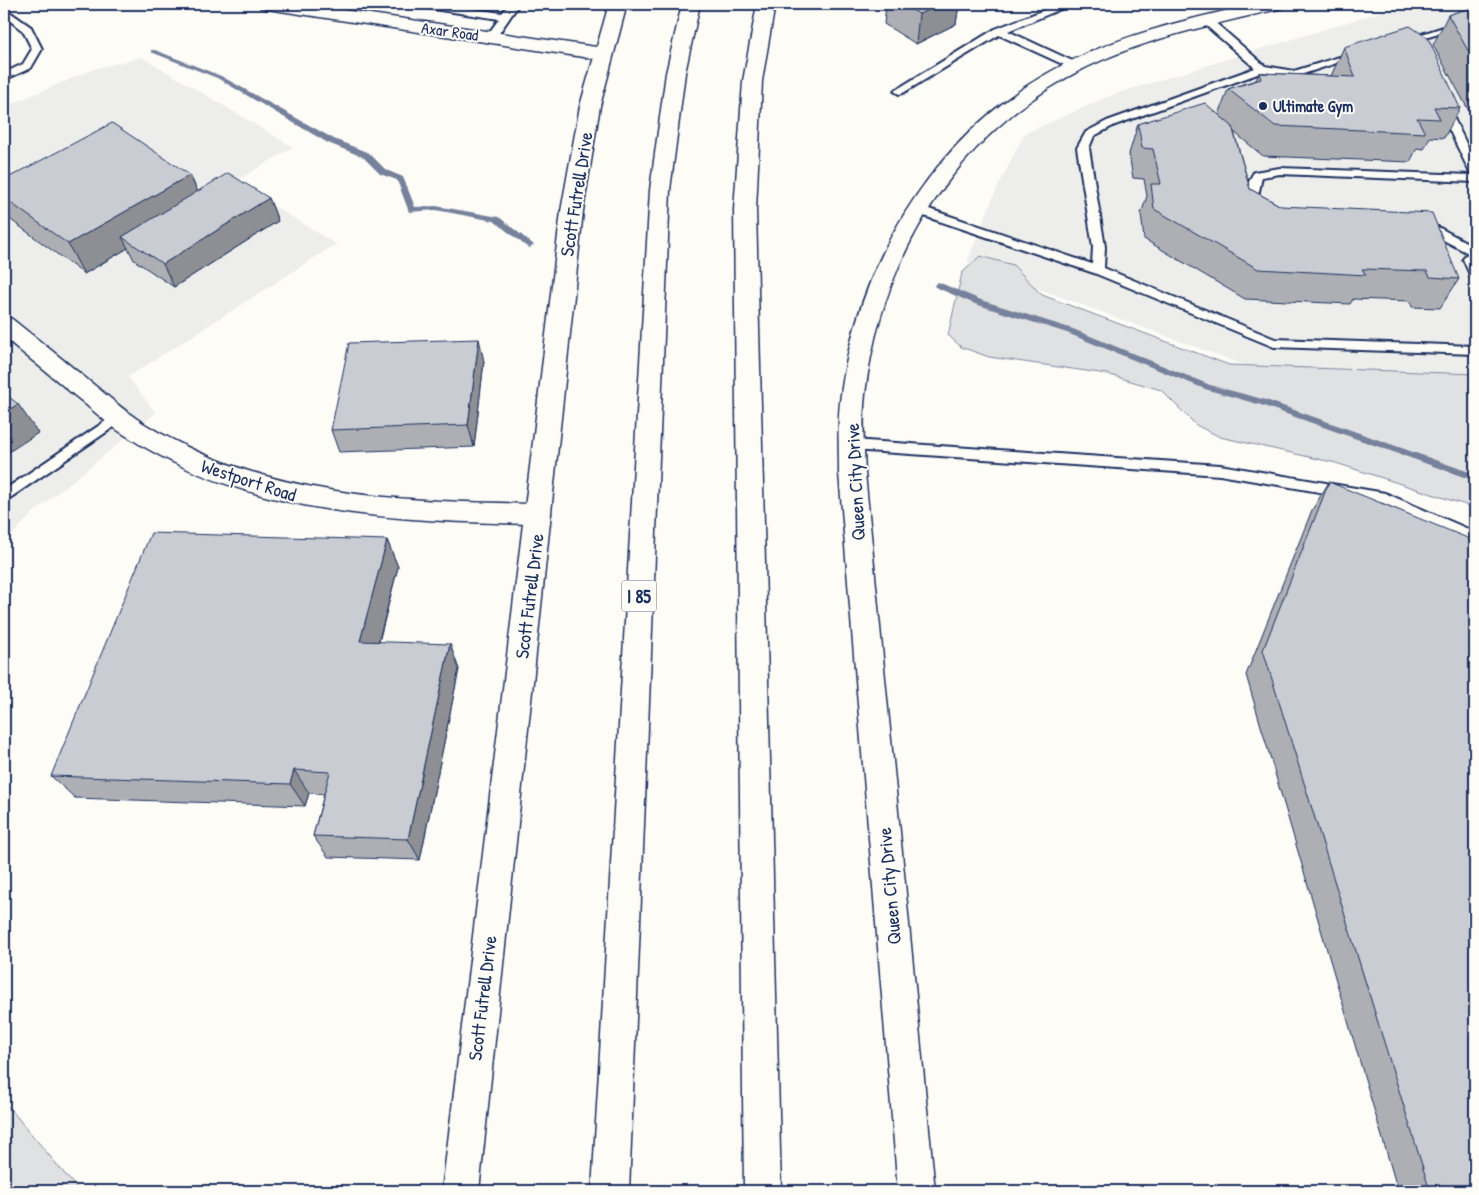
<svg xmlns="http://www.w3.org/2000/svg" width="1479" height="1195" font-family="'Patrick Hand',sans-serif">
<rect width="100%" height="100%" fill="#fdfcf7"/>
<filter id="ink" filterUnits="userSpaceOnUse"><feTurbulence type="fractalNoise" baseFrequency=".02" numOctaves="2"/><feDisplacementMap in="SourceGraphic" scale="10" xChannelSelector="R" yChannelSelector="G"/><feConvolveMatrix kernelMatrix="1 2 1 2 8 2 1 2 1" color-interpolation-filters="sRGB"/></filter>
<g filter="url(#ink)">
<g fill="#edeeec">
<path d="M 1406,4 L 1475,4 L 1475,451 L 967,262 L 995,193 L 1024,134 L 1112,95 Z"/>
<path d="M 142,57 L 293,147 L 235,182 L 336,244 L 128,377 L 156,413 L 33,513 L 4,543 L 4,107 L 94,69 Z"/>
</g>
<g fill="#e0e1e3" stroke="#7e88a0">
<path d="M 980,256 L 1013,265 L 1042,295 L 1229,365 L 1475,374 L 1475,508 L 1336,463 L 1220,437 L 1196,425 L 1161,390 L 1107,374 L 989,357 L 961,347 L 948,335 L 962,273 Z"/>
<path d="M 4,1100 L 7,1105 L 79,1191 L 4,1191 Z"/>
</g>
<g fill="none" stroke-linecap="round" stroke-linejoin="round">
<g fill="#76819c" fill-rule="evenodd">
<path d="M 151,50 L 155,50 L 221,76 L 334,139 L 369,153 L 386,170 L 403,177 L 415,207 L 436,206 L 499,217 L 534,245 L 530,248 L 527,247 L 494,221 L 436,210 L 409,212 L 397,180 L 380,174 L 363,157 L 328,143 L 217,78 L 151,52 Z"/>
<path d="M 938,282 L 981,300 L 1073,329 L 1210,385 L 1266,400 L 1475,474 L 1475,481 L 1261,405 L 1205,389 L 1067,333 L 975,304 L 935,287 L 934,285 Z"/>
</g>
<g stroke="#1b2f5e" stroke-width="4">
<g id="service">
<path d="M 415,4 L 438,4 L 502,13 L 509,4 L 519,4 L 495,39 L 491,40 L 486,37 L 499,19 L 420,7 Z"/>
<path d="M 1060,4 L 1073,4 L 1008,31 L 1079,64 L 1079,68 L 1071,68 L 999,35 L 903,93 L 899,94 L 894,91 L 995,29 Z"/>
<path d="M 4,8 L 31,27 L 42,49 L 31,68 L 4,80 L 4,73 L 23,64 L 32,49 L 23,31 L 4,16 Z"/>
<path d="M 1475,17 L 1475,23 L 1405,44 L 1400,41 Z"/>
<path d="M 1203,19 L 1211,19 L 1265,66 L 1294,71 L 1356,52 L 1361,55 L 1294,77 L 1263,72 L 1115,125 L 1094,136 L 1089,148 L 1105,247 L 1104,268 L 1275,339 L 1475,346 L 1475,354 L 1274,347 L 1094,273 L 912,212 L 910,209 L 916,205 L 920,206 L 1092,264 L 1093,247 L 1077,148 L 1086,132 L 1107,121 L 1255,68 L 1203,23 Z"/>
<path d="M 1443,103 L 1448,106 L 1475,162 L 1475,182 L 1280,174 L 1262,177 L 1258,196 L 1264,209 L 1262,212 L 1254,212 C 1245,198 1245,186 1254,172 L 1280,168 L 1471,175 L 1438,106 Z"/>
<path d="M 1421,226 L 1438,227 L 1475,247 L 1475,278 L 1471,277 L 1463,259 L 1468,253 L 1432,234 L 1417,233 L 1415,230 Z"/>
<path d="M 119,412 L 126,417 L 124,420 L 4,502 L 4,490 Z"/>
<path d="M 852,440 L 1220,465 L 1385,493 L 1475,532 L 1475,544 L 1383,503 L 1220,475 L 852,450 L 845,445 Z"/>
</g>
</g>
<g stroke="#1b2f5e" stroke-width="3">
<g id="minor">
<path d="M 258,4 L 302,4 L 603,48 L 610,50 L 612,54 L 610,58 L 603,60 L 267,9 L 261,8 Z"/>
<path d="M 4,317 L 12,319 C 38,340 64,360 89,381 C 107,395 124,411 143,423 C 267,499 397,501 538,504 L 547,507 L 551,514 L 547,521 L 538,524 C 395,521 249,516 125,435 C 107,424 91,408 74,395 C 51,375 27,357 4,337 Z"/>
</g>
</g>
<g stroke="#1b2f5e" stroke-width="3">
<g id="tertiary">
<path d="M 609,4 L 627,4 L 600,106 L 583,211 L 479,1191 L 442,1191 L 561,211 L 580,106 Z"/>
<path d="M 1255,4 L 1285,4 L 1282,8 C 1217,24 1149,37 1087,67 C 958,130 882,253 865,394 C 862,420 864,447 865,473 L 935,1191 L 898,1191 L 839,473 C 839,447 837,420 841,394 C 860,252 943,121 1075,59 C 1131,32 1194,18 1255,4 Z"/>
</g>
</g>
<g stroke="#1b2f5e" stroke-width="3">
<g id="motorway">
<path d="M 682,4 L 700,4 L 685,73 L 670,190 L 629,1191 L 592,1191 L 650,190 L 666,73 Z"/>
<path d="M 757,4 L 775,4 L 762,81 L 756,210 L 781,1191 L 744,1191 L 734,210 L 743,81 Z"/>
</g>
</g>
<use href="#service" fill="#fdfcf7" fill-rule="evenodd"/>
<use href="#minor" fill="#fdfcf7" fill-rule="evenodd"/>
<use href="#tertiary" fill="#fdfcf7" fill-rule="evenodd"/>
<use href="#motorway" fill="#fdfcf7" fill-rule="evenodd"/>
</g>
<g fill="#adafb5" stroke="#1b2f5e">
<path d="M 886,4 L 959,4 L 956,24 L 916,44 L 884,24 Z"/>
<path d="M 1475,6 L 1475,122 L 1433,45 L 1448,15 Z"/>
<path d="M 1344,47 L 1460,108 L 1444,138 L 1430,137 L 1424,149 L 1417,148 L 1410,162 L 1263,156 L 1234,132 L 1250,189 L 1281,206 L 1459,279 L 1440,308 L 1412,307 L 1410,301 L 1353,299 L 1350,304 L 1245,299 L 1144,239 L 1141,214 L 1147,196 L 1144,179 L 1133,178 L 1129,154 L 1138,124 L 1219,115 L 1228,89 L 1256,80 L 1259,73 L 1331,76 Z"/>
<path d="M 190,175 L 198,192 L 269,198 L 278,221 L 174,287 L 134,260 L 128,248 L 84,274 L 7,217 L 4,211 L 4,180 Z"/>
<path d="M 484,361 L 474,447 L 339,452 L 331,430 Z"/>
<path d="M 1329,482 L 1475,1191 L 1398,1191 L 1246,675 L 1312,510 Z"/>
<path d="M 387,540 L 398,567 L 379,642 L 459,669 L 420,860 L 328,857 L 313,836 L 324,794 L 309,793 L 305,806 L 75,798 L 51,776 Z"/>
</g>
<g fill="#8d8f94" stroke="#1b2f5e">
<path d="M 942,4 L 959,4 L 956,24 L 916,44 L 919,14 Z"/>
<path d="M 190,175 L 203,204 L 122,237 L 128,248 L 84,274 L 68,244 Z"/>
<path d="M 269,198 L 278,221 L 174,287 L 163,264 Z"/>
<path d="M 479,339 L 484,361 L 474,447 L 468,425 Z"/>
<path d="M 18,404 L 38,433 L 4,455 L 4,413 Z"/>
<path d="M 387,540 L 398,567 L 372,666 L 360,641 Z"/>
<path d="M 450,644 L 459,669 L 420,860 L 408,839 Z"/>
<path d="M 294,770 L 309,793 L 305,806 L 290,784 Z"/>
</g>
<g fill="#c9ccd3" stroke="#1b2f5e">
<path d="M 902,4 L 942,4 L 919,14 Z"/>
<path d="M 1475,6 L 1475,63 L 1448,15 Z"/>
<path d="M 1410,26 L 1428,38 L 1460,108 L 1434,107 L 1440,119 L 1417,118 L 1425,133 L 1275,126 L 1228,89 L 1261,79 L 1259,73 L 1355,77 L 1344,47 Z"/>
<path d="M 1205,103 L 1232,126 L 1250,189 L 1281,206 L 1432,213 L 1459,279 L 1430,277 L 1427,271 L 1362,269 L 1366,275 L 1258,269 L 1154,209 L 1151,184 L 1161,184 L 1153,149 L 1142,148 L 1138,124 Z"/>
<path d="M 112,123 L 190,175 L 68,244 L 4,198 L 4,180 Z"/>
<path d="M 228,173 L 269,198 L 163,264 L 122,237 Z"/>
<path d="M 479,339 L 468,425 L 331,430 L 349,343 Z"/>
<path d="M 4,393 L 18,404 L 4,413 Z"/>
<path d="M 1329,482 L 1475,541 L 1475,1191 L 1430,1191 L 1263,650 Z"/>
<path d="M 151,533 L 387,540 L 360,641 L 450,644 L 408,839 L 313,836 L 330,772 L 294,770 L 290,784 L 51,776 Z"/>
</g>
</g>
<circle fill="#1b2f5e" stroke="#fdfcf7" stroke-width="2" cx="1263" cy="106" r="5"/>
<g text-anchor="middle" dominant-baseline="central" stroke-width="4" stroke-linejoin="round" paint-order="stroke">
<g font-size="16" fill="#1b2f5e" stroke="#fdfcf7">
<text transform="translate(450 31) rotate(8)">Axar Road</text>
</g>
<g font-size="16" font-weight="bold" fill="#1b2f5e" stroke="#fdfcf7" text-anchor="start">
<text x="1273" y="106">Ultimate Gym</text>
</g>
<rect fill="#fdfcf7" stroke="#5f6c8c" stroke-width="1" x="621.5" y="580.5" width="35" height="31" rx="4"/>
<g font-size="18" font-weight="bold" fill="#1b2f5e">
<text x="639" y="596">I 85</text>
</g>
<g font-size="19" fill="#1b2f5e" stroke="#fdfcf7">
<text transform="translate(576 194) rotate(-81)">Scott Futrell Drive</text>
<text transform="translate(249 480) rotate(18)">Westport Road</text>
<text transform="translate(855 482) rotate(-93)">Queen City Drive</text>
<text transform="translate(529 596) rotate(-83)">Scott Futrell Drive</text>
<text transform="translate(889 886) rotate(-95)">Queen City Drive</text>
<text transform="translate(482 998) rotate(-83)">Scott Futrell Drive</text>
</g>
</g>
<rect width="1479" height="1195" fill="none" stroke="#fdfcf7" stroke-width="20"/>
<rect x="10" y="10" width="1459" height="1175" fill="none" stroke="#1b2f5e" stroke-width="2" filter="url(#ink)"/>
</svg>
